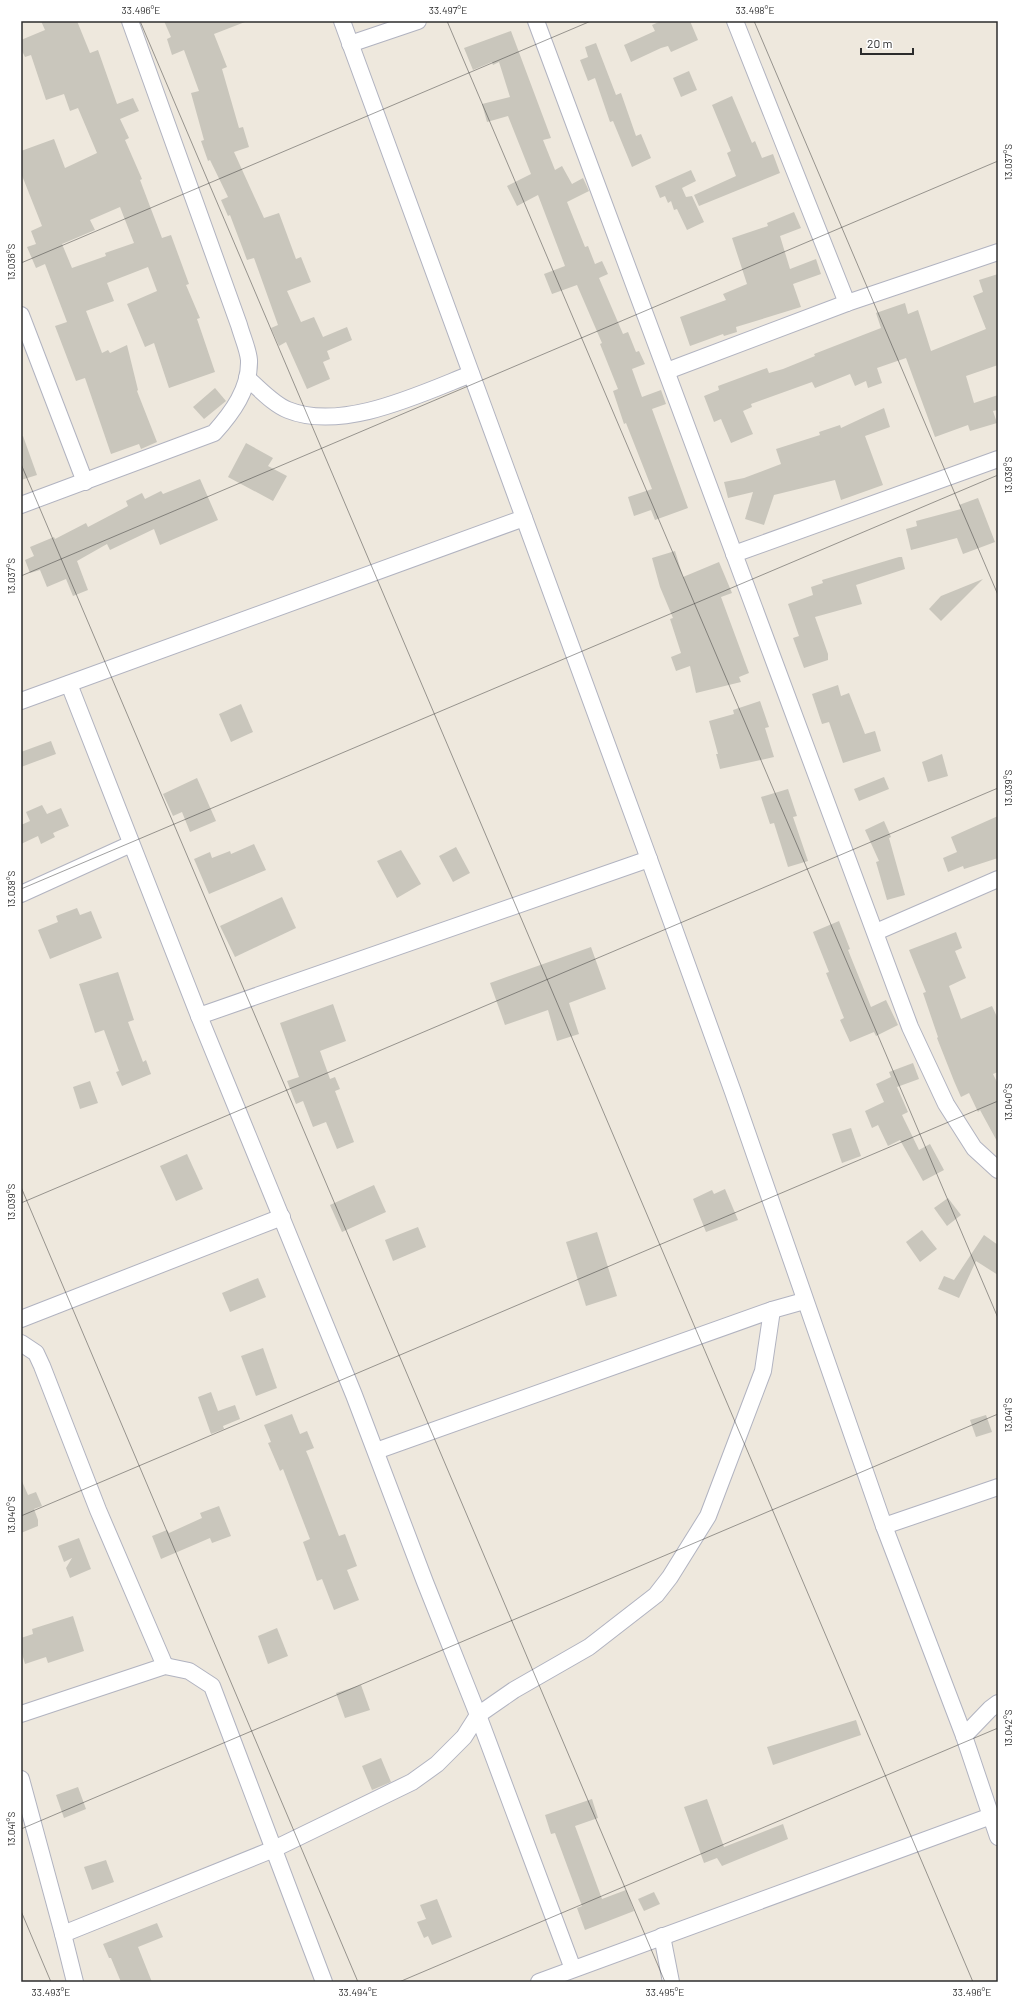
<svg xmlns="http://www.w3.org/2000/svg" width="1019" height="2003" font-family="Barlow,sans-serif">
<rect width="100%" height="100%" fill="#eee8dd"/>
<g fill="#c9c6bc" fill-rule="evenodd">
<path d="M 41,21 L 77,21 L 90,53 L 98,50 L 117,104 L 133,98 L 139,111 L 120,119 L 129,138 L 125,140 L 142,179 L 140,180 L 162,238 L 171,235 L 189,284 L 186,285 L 200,318 L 197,319 L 215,372 L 169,388 L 154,343 L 145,347 L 127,304 L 157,291 L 148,267 L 107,283 L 114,301 L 86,311 L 102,353 L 108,350 L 110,353 L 127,345 L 138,390 L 137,391 L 157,442 L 141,449 L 139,444 L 111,454 L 85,378 L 76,381 L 55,326 L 67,322 L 45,264 L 36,268 L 27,247 L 36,244 L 31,231 L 42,226 L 21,173 L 21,151 L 54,139 L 65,168 L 97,153 L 78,108 L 70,111 L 64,94 L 46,100 L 31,55 L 25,57 L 21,49 L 21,40 L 45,30 ZM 120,207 L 134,243 L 105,253 L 106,256 L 72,268 L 62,244 L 95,230 L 90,220 Z"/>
<path d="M 164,21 L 245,21 L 245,22 L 214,34 L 227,67 L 222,69 L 239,128 L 243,127 L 249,147 L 234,152 L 264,218 L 279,213 L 296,259 L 301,257 L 311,282 L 287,291 L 301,322 L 314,317 L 323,337 L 347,327 L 352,340 L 327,351 L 330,359 L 323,362 L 330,379 L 307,389 L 286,342 L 279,346 L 271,328 L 278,325 L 254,258 L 247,260 L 230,215 L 228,216 L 221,200 L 228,197 L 210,160 L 208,161 L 201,141 L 204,140 L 191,93 L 199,91 L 184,50 L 172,55 L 167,39 L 171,37 Z"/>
<path d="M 661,21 L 690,21 L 698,40 L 671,52 L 668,46 L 661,48 L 631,62 L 624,45 L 655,31 L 652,25 Z"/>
<path d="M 511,31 L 551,138 L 543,140 L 555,170 L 562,166 L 572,184 L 583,178 L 589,191 L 567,202 L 585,247 L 588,246 L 595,264 L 602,261 L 608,274 L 599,278 L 623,334 L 628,332 L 636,352 L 639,351 L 645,364 L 632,369 L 642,397 L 661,390 L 666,404 L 652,409 L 688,508 L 655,520 L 651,510 L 634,516 L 628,497 L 652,489 L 626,423 L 624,424 L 613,391 L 618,389 L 600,344 L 602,343 L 577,285 L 552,294 L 544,274 L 565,266 L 538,195 L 517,206 L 507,186 L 531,174 L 508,116 L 487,122 L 482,104 L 510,97 L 499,62 L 493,65 L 492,62 L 473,70 L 464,48 Z"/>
<path d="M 596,43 L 616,95 L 621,93 L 636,136 L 641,134 L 651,158 L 632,167 L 613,121 L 610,122 L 595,78 L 588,81 L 580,60 L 588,57 L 585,47 Z"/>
<path d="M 689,71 L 697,90 L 681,97 L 673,78 Z"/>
<path d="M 732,96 L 752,143 L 755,141 L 762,158 L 773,154 L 780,173 L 699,206 L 694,195 L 736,176 L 727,153 L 731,151 L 712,105 Z"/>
<path d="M 691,170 L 696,181 L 682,188 L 686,197 L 692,196 L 704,222 L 687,230 L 677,209 L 674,210 L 671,201 L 668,203 L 665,196 L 660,198 L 655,186 Z"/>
<path d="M 794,212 L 801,228 L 780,236 L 790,269 L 816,259 L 821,274 L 793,284 L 801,307 L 736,327 L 737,332 L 724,336 L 723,334 L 690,346 L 680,317 L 726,300 L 723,294 L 747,284 L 732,238 L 768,226 L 767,223 Z"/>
<path d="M 998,274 L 998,365 L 966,376 L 974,403 L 998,395 L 998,410 L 993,411 L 997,423 L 970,431 L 968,425 L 935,437 L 906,358 L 877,368 L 882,383 L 868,388 L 866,381 L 855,386 L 850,374 L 815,388 L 812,382 L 751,404 L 752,407 L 743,411 L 753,434 L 731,443 L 721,419 L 714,422 L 704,396 L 719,390 L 718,386 L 767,368 L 769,373 L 783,369 L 815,356 L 814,354 L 881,328 L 876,313 L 905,303 L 908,314 L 918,310 L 931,351 L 986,329 L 973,296 L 983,292 L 979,280 Z"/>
<path d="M 215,388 L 226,401 L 204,419 L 193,407 Z"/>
<path d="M 884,408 L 890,427 L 865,436 L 883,485 L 841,500 L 835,480 L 774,495 L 764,525 L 745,519 L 753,492 L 728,498 L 724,482 L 744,478 L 781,464 L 776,449 L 820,435 L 819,432 L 840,425 L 841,428 Z"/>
<path d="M 23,436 L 37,475 L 21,480 L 21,437 Z"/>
<path d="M 246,443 L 273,458 L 268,466 L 287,476 L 273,501 L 228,477 Z"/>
<path d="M 200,479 L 218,520 L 160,545 L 154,529 L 110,550 L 107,544 L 77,561 L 88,590 L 73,596 L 66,579 L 47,587 L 40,570 L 30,573 L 25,560 L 34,556 L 30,547 L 54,537 L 55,539 L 86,523 L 88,527 L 128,506 L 126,501 L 142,493 L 145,499 L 161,491 L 163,494 Z"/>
<path d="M 978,498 L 995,542 L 963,554 L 957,538 L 911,550 L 906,529 L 917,526 L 916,521 L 961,509 L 959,505 Z"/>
<path d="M 675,551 L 683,577 L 719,562 L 732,593 L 721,597 L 749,673 L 739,677 L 741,682 L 696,693 L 690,666 L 676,671 L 671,657 L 681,653 L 670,619 L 673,618 L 660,587 L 652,558 Z"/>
<path d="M 899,557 L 902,557 L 905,569 L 856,585 L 862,604 L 815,617 L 828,654 L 828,660 L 804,668 L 793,638 L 799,636 L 788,604 L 813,595 L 811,587 L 823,583 L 822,580 Z"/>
<path d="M 983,579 L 941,621 L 929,609 L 941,596 Z"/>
<path d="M 838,685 L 841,696 L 849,693 L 865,734 L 875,731 L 881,751 L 843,763 L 829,722 L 822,724 L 812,694 Z"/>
<path d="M 760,701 L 769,727 L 765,728 L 774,757 L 720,769 L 716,754 L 718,754 L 709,721 L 734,714 L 733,710 Z"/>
<path d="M 241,704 L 253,732 L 231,742 L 219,714 Z"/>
<path d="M 51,741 L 56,754 L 21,767 L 21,752 Z"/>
<path d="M 942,754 L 948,776 L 928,782 L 922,762 Z"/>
<path d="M 884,777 L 889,789 L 859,801 L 854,789 Z"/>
<path d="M 197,778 L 216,821 L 190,832 L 182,812 L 173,816 L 163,794 Z"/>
<path d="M 788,789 L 797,816 L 793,817 L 808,861 L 788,867 L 774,823 L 770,824 L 761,797 Z"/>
<path d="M 42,805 L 47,814 L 61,808 L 69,826 L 53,833 L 55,837 L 41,844 L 38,836 L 21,844 L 21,825 L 30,821 L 26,812 Z"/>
<path d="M 998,816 L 998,858 L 964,869 L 963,866 L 948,872 L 943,858 L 957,852 L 951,837 Z"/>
<path d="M 884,821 L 891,837 L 889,838 L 905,895 L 887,900 L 876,862 L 879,861 L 865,830 Z"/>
<path d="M 254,844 L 266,870 L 209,894 L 194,859 L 210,852 L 212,858 L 230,851 L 231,854 Z"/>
<path d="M 456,847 L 470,873 L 453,882 L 439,856 Z"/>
<path d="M 401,850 L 421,884 L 397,898 L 377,861 Z"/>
<path d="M 282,897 L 296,928 L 235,957 L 220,926 Z"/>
<path d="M 77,908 L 80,915 L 91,911 L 102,938 L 50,959 L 38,930 L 58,922 L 56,916 Z"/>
<path d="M 839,921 L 850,949 L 848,950 L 871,1007 L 886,1000 L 898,1025 L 876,1036 L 874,1032 L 850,1042 L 840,1020 L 844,1018 L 826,973 L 829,972 L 813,932 Z"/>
<path d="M 956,932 L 962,948 L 955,951 L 966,978 L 949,986 L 961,1019 L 992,1006 L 998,1019 L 998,1072 L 993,1074 L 998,1084 L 998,1143 L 980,1110 L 978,1112 L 969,1093 L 961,1097 L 954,1081 L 937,1038 L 938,1037 L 923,993 L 926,992 L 909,950 Z"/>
<path d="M 591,947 L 606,989 L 569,1003 L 579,1034 L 557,1041 L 548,1010 L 505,1025 L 490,983 Z"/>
<path d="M 118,972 L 134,1020 L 128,1022 L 143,1062 L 146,1060 L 151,1074 L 122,1086 L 116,1072 L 119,1071 L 104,1030 L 95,1033 L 79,984 Z"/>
<path d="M 333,1004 L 346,1041 L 320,1051 L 330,1079 L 335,1077 L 340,1089 L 335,1091 L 354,1142 L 337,1149 L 326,1122 L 313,1127 L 303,1101 L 296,1104 L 287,1081 L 299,1077 L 280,1023 Z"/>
<path d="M 913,1063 L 919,1079 L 897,1087 L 908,1112 L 902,1115 L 919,1150 L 930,1144 L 944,1170 L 923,1181 L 900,1140 L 888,1146 L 878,1125 L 872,1128 L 865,1111 L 884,1102 L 876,1084 L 891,1077 L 889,1072 Z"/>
<path d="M 90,1081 L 98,1103 L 80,1109 L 73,1087 Z"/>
<path d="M 851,1128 L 861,1156 L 842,1163 L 832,1134 Z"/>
<path d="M 187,1154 L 203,1189 L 176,1201 L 160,1166 Z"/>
<path d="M 374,1185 L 386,1212 L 342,1232 L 330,1205 Z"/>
<path d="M 725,1189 L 738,1220 L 706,1232 L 693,1199 L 712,1190 L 714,1194 Z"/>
<path d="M 948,1198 L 961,1215 L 947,1226 L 934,1208 Z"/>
<path d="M 418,1227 L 426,1247 L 393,1261 L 385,1240 Z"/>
<path d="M 922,1230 L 937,1249 L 920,1262 L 906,1242 Z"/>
<path d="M 597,1232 L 617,1296 L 586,1306 L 566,1242 Z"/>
<path d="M 984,1235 L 998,1245 L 998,1275 L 976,1261 L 959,1298 L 938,1289 L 944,1276 L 954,1280 Z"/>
<path d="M 258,1278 L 266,1297 L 230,1312 L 222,1293 Z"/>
<path d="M 263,1348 L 277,1388 L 256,1396 L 241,1356 Z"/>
<path d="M 211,1392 L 218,1411 L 235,1405 L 240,1419 L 223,1426 L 224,1429 L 211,1434 L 198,1397 Z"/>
<path d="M 292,1414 L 300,1434 L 307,1431 L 314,1448 L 306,1451 L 309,1458 L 339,1536 L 345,1534 L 357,1566 L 347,1570 L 359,1600 L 334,1610 L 322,1579 L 317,1581 L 303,1542 L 310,1539 L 283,1469 L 280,1471 L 268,1443 L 271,1442 L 264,1425 Z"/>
<path d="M 986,1415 L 992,1432 L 976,1437 L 970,1420 Z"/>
<path d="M 21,1479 L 28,1495 L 36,1492 L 42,1506 L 34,1509 L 38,1520 L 38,1526 L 21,1533 Z"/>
<path d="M 219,1506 L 231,1536 L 212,1543 L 210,1538 L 161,1559 L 152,1536 L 167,1530 L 169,1533 L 202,1518 L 200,1513 Z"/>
<path d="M 79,1538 L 91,1569 L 70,1578 L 66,1568 L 72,1558 L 64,1562 L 58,1546 Z"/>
<path d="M 73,1616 L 84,1651 L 48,1663 L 46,1657 L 25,1664 L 21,1650 L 21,1638 L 33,1634 L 32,1629 Z"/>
<path d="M 277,1628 L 288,1656 L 268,1664 L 258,1636 Z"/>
<path d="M 361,1685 L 370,1710 L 345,1718 L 336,1693 Z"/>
<path d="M 856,1720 L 861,1735 L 773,1765 L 767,1747 Z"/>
<path d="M 381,1758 L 391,1782 L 372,1790 L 362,1766 Z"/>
<path d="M 78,1787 L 86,1809 L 64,1818 L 56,1795 Z"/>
<path d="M 592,1799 L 598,1818 L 575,1826 L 602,1899 L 626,1890 L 634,1911 L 585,1930 L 577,1908 L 582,1906 L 555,1833 L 551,1834 L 545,1815 Z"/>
<path d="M 707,1799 L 724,1847 L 783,1824 L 788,1839 L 722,1866 L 717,1858 L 704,1863 L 684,1807 Z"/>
<path d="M 106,1860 L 114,1882 L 92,1890 L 84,1867 Z"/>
<path d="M 654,1892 L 660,1904 L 644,1911 L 638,1899 Z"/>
<path d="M 437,1899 L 452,1937 L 432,1945 L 428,1936 L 424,1938 L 417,1922 L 426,1919 L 420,1905 Z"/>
<path d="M 157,1923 L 163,1937 L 138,1947 L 152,1982 L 121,1982 L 111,1958 L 109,1958 L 103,1944 Z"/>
</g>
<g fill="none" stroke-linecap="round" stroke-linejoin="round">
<g stroke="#b1b3c0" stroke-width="18">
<g id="minor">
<path d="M 342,21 L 649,859 L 733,1092 L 884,1526 L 964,1736 L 998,1837"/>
<path d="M 536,21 L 910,1027 L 946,1104 L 974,1148 L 998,1170"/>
<path d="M 735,21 L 847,303"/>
<path d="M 350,44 L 418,21"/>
<path d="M 21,315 L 85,482"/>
<path d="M 667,371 L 847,303 L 998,252"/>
<path d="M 247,378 C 260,389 273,404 288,410 C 342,432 420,394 471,374"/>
<path d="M 21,505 L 214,433 C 232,413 250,389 249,360 C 248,349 242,336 239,325 L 130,21"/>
<path d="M 734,554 L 998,459"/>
<path d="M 69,684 L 199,1016 L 354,1395 L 425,1582 L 478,1715 L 573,1969"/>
<path d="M 21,701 L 524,518"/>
<path d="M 21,894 L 131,844"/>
<path d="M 876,932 L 998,879"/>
<path d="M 199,1016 L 649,859"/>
<path d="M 21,1319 L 282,1217"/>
<path d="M 21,1343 L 36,1353 L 42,1366 L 98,1510 L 165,1666"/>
<path d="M 376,1451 L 772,1310 L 804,1301"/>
<path d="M 884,1526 L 998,1487"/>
<path d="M 21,1714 L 165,1666 L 189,1671 L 212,1686 L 324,1982"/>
<path d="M 964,1736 L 990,1709 L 998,1703"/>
<path d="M 21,1779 L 63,1934 L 75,1982"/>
<path d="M 63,1934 L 274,1849 L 412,1782 L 437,1764 L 464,1737 L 478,1715 L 514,1690 L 589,1647 L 656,1595 L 670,1577 L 708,1516 L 763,1371 L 772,1310"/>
<path d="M 662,1936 L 671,1982"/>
<path d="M 539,1982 L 991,1816"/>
</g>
</g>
<use href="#minor" stroke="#fff" stroke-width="16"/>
</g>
<path fill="none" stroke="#2c2c2c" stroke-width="1" stroke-opacity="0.45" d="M 140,21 L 973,1982M 447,21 L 998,1318M 754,21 L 998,595M 21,263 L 591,21M 21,464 L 665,1982M 21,576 L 998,161M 21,889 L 998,475M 21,1187 L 358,1982M 21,1203 L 998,788M 21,1516 L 998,1101M 21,1829 L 998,1414M 21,1911 L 51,1982M 399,1982 L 998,1728"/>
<rect width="1019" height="2003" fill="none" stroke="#ffffff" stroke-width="44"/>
<path d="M861 48v6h52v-6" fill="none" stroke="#2c2c2c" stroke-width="2"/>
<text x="867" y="48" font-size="12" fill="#2c2c2c" stroke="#ffffff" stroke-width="3" paint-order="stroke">20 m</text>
<rect x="22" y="22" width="975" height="1959" fill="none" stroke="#2c2c2c" stroke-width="1.5"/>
<g font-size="10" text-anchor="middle" fill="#2c2c2c">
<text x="141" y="14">33.496°E</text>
<text x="448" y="14">33.497°E</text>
<text x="755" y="14">33.498°E</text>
<text transform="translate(1008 162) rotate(-90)" y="4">13.037°S</text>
<text transform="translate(11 262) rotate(-90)" y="4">13.036°S</text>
<text transform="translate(1008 475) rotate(-90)" y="4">13.038°S</text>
<text transform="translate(11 576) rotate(-90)" y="4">13.037°S</text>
<text transform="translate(1008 788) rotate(-90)" y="4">13.039°S</text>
<text transform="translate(11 889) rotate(-90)" y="4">13.038°S</text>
<text transform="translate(1008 1102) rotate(-90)" y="4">13.040°S</text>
<text transform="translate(11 1202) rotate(-90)" y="4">13.039°S</text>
<text transform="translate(1008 1415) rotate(-90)" y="4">13.041°S</text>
<text transform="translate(11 1515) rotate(-90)" y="4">13.040°S</text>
<text transform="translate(1008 1728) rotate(-90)" y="4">13.042°S</text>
<text transform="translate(11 1829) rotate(-90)" y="4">13.041°S</text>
<text x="51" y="1996">33.493°E</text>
<text x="358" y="1996">33.494°E</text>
<text x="665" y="1996">33.495°E</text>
<text x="972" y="1996">33.496°E</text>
</g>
</svg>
